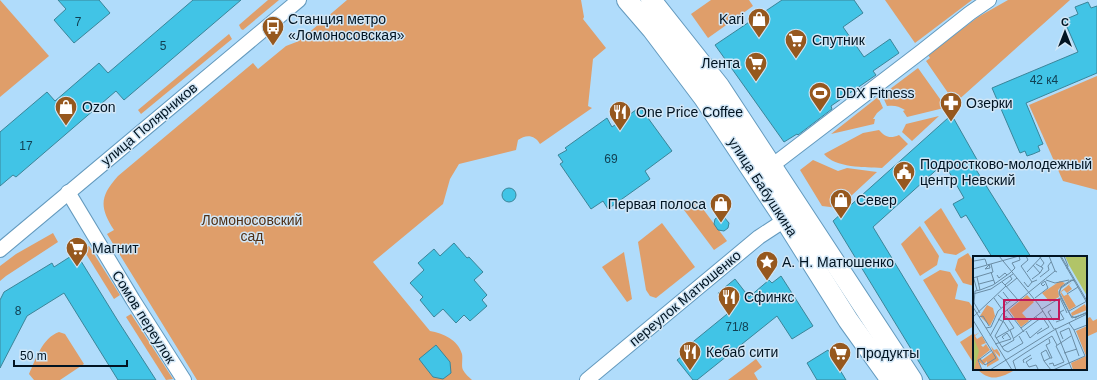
<svg xmlns="http://www.w3.org/2000/svg" width="1097" height="380" font-family="Helvetica,sans-serif">
<rect width="100%" height="100%" fill="#b0dcfb"/>
<g fill="#df9e6a">
<path d="M 0,0 L 49,56 L 0,97 Z"/>
<path d="M 268,0 L 279,0 L 243,30 L 241,29 L 239,25 Z"/>
<path d="M 347,0 L 581,0 L 584,17 L 583,19 L 606,48 L 593,59 L 588,106 L 592,108 L 540,144 C 535,135 526,134 518,140 L 516,150 L 459,164 L 450,179 L 443,204 L 373,262 L 430,331 C 443,333 458,340 462,354 C 463,359 461,366 463,370 C 465,374 469,377 472,380 L 197,380 L 107,234 L 114,230 C 99,207 100,196 118,176 L 253,63 L 258,69 L 286,46 L 299,41 Z"/>
<path d="M 711,0 L 749,0 L 753,6 L 708,38 L 691,14 Z"/>
<path d="M 885,0 L 972,0 L 915,43 Z"/>
<path d="M 1008,0 L 1070,0 L 955,103 L 926,61 L 930,58 L 928,55 L 978,17 Z"/>
<path d="M 229,34 L 232,39 L 141,114 L 138,110 Z"/>
<path d="M 918,68 L 945,106 L 944,108 L 907,117 L 903,111 L 905,110 C 899,106 894,105 887,106 L 882,95 Z"/>
<path d="M 1097,76 L 1097,190 L 1063,181 L 1029,105 Z"/>
<path d="M 878,97 L 883,108 L 877,113 L 873,119 L 875,119 L 874,124 L 831,134 Z"/>
<path d="M 939,116 L 912,141 L 902,132 L 906,124 Z"/>
<path d="M 879,130 C 885,137 890,139 899,135 L 908,144 L 882,168 C 865,167 835,168 824,154 L 863,133 Z"/>
<path d="M 813,160 L 838,171 L 847,168 L 877,172 L 838,208 L 822,206 L 800,170 Z"/>
<path d="M 697,201 L 727,241 L 714,250 L 684,210 Z"/>
<path d="M 941,208 L 966,249 L 956,255 L 944,253 L 924,222 Z"/>
<path d="M 662,223 L 695,267 L 656,298 L 650,296 L 646,290 L 638,242 Z"/>
<path d="M 920,226 L 939,256 L 937,265 L 920,276 L 901,244 Z"/>
<path d="M 53,233 L 58,242 L 6,276 L 0,281 L 0,266 L 16,254 Z"/>
<path d="M 89,246 L 120,295 L 114,299 L 83,249 Z"/>
<path d="M 624,252 L 632,299 L 627,302 L 602,267 Z"/>
<path d="M 968,253 L 974,262 L 974,286 L 963,283 L 955,270 L 958,259 Z"/>
<path d="M 940,270 L 950,272 L 958,285 L 955,299 L 969,302 L 974,309 L 974,326 L 957,336 L 923,280 Z"/>
<path d="M 131,314 L 173,379 L 166,380 L 126,317 Z"/>
<path d="M 1090,317 L 1093,321 L 1097,319 L 1097,332 L 1086,337 L 1086,319 Z"/>
<path d="M 59,332 L 65,334 L 84,364 L 60,380 L 34,380 L 29,374 C 36,359 42,338 59,332 Z"/>
<path d="M 974,333 L 974,364 L 960,342 Z"/>
<path d="M 756,359 L 762,367 L 754,373 L 758,380 L 728,380 Z"/>
<path d="M 977,369 L 1012,369 L 1013,371 C 997,380 988,380 977,369 Z"/>
</g>
<g fill="#41c4e6" stroke="#3b8599">
<path d="M 58,0 L 99,0 L 110,13 L 74,43 L 54,20 L 66,9 Z"/>
<path d="M 193,0 L 241,0 L 124,100 L 116,91 L 16,177 L 13,175 L 0,186 L 0,132 L 47,92 L 55,101 L 99,63 L 108,73 Z"/>
<path d="M 782,0 L 854,0 L 863,13 L 843,27 L 864,57 L 890,39 L 899,53 L 873,71 L 876,75 L 831,106 L 832,109 L 798,135 L 797,134 L 784,142 L 715,45 Z"/>
<path d="M 1088,2 L 1091,8 L 1097,6 L 1097,73 L 1026,103 L 1043,144 L 1038,146 L 1040,151 L 1033,154 L 1027,156 L 1025,151 L 1020,153 L 992,88 L 1078,52 L 1064,20 L 1078,14 L 1075,7 Z"/>
<path d="M 640,107 L 672,151 L 645,171 L 650,179 L 608,209 L 603,201 L 591,209 L 560,164 L 563,162 L 558,155 L 567,150 L 565,148 L 607,118 L 612,127 Z"/>
<path d="M 948,118 L 954,119 L 980,165 L 975,168 L 1031,257 L 992,257 L 966,215 L 961,218 L 953,204 L 964,198 L 944,163 L 873,227 L 966,380 L 930,380 L 833,221 Z"/>
<circle cx="509" cy="195" r="7"/>
<path d="M 719,216 L 724,217 L 729,223 L 728,228 L 724,231 L 718,230 L 714,224 L 715,219 Z"/>
<path d="M 454,243 L 467,258 L 469,257 L 483,272 L 474,280 L 487,295 L 482,300 L 487,306 L 470,321 L 464,315 L 456,323 L 443,309 L 434,317 L 420,300 L 423,297 L 410,283 L 424,270 L 418,263 L 434,249 L 440,256 Z"/>
<path d="M 76,253 L 118,321 L 156,380 L 118,380 L 64,293 L 27,316 L 0,368 L 0,300 L 4,292 L 52,263 L 54,267 Z"/>
<path d="M 781,276 L 813,326 L 792,339 L 777,316 L 697,380 L 693,380 L 677,360 L 686,353 L 683,350 L 732,310 L 718,293 L 735,279 L 749,297 L 769,280 L 772,283 Z"/>
<path d="M 436,345 L 450,362 L 451,373 L 443,379 L 433,377 L 419,359 Z"/>
<path d="M 828,350 L 846,380 L 817,380 L 807,363 Z"/>
</g>
<g fill="none" stroke-linecap="round" stroke-linejoin="round">
<g stroke="#649abe" stroke-width="16">
<g id="street">
<path d="M 765,171 L 922,51 L 970,13 L 989,0"/>
<path d="M 68,192 L 133,300 L 184,380"/>
<path d="M 0,250 L 299,0"/>
<path d="M 587,380 L 759,237 L 785,220"/>
</g>
</g>
<g stroke="#649abe" stroke-width="22">
<g id="secondary">
<path d="M 627,0 L 652,29 L 704,98 L 785,220 L 848,320 L 891,380"/>
<path d="M 651,0 L 719,86 L 912,380"/>
</g>
</g>
<use href="#street" stroke="#fff" stroke-width="14"/>
<use href="#secondary" stroke="#fff" stroke-width="20"/>
</g>
<defs>
<g id="shop-pin" transform="scale(1.15)"><path d="M0 17L-7.5 6A9.5 9.5 0 1 1 7.5 6Z" fill="#96581e" stroke="#d1e6f6"/><path d="M-5-2.5h2.3a2.7 3.5 0 0 1 5.4 0H5L5.5 6h-11ZM-1.5-2.5h3a1.5 2.3 0 0 0-3 0Z" fill="#fff"/></g>
<g id="bus-pin" transform="scale(1.15)"><path d="M0 17L-7.5 6A9.5 9.5 0 1 1 7.5 6Z" fill="#96581e" stroke="#d1e6f6"/><path d="M-5-6H5V4H4V6H2V4H-2V6H-4V4H-5ZM-3.5-4V0h7V-4ZM-3.5 1.2v1.5H-2V1.2ZM2 1.2v1.5H3.5V1.2Z" fill="#fff"/></g>
<g id="supermarket-pin" transform="scale(1.15)"><path d="M0 17L-7.5 6A9.5 9.5 0 1 1 7.5 6Z" fill="#96581e" stroke="#d1e6f6"/><path d="M-6-5.5h2.5l.6 2H6L4.5 2H-2.5L-4.4-4H-6ZM-1.5 3.2a1.3 1.3 0 1 0 .1 0ZM3 3.2a1.3 1.3 0 1 0 .1 0Z" fill="#fff"/></g>
<g id="stadium-pin" transform="scale(1.15)"><path d="M0 17L-7.5 6A9.5 9.5 0 1 1 7.5 6Z" fill="#96581e" stroke="#d1e6f6"/><path d="M0-5a6.5 5 0 1 0 0 10a6.5 5 0 1 0 0-10ZM-3.5-1.8h7v3.6h-7Z" fill="#fff"/></g>
<g id="pharmacy-pin" transform="scale(1.15)"><path d="M0 17L-7.5 6A9.5 9.5 0 1 1 7.5 6Z" fill="#96581e" stroke="#d1e6f6"/><path d="M-2-6h4v4h4v4h-4v4h-4v-4h-4v-4h4Z" fill="#fff"/></g>
<g id="restaurant-pin" transform="scale(1.15)"><path d="M0 17L-7.5 6A9.5 9.5 0 1 1 7.5 6Z" fill="#96581e" stroke="#d1e6f6"/><path d="M-5-6h1v4h1v-4h1v4h1v-4h1v5L-1.5 .5V6h-2V.5L-5-1ZM5-6V6H3V1.5H1.5Q1.5-4 5-6Z" fill="#fff"/></g>
<g id="civic-pin" transform="scale(1.15)"><path d="M0 17L-7.5 6A9.5 9.5 0 1 1 7.5 6Z" fill="#96581e" stroke="#d1e6f6"/><path d="M-.6-6.5H3V-4.5H.6V-3L4-1V1h2V6H-6V1h2V-1L-.6-3ZM-1.2 2.5V6h2.4V2.5Z" fill="#fff"/></g>
<g id="sight-pin" transform="scale(1.15)"><path d="M0 17L-7.5 6A9.5 9.5 0 1 1 7.5 6Z" fill="#96581e" stroke="#d1e6f6"/><path d="M0-6L1.8-2.2L6-1.7L2.9 1.2L3.7 5.4L0 3.3L-3.7 5.4L-2.9 1.2L-6-1.7L-1.8-2.2Z" fill="#fff"/></g>
</defs>
<g fill-rule="evenodd">
<use href="#shop-pin" x="759" y="19"/>
<use href="#bus-pin" x="273" y="27"/>
<use href="#supermarket-pin" x="796" y="40"/>
<use href="#supermarket-pin" x="756" y="63"/>
<use href="#stadium-pin" x="820" y="93"/>
<use href="#pharmacy-pin" x="951" y="103"/>
<use href="#shop-pin" x="66" y="107"/>
<use href="#restaurant-pin" x="620" y="112"/>
<use href="#civic-pin" x="904" y="172"/>
<use href="#shop-pin" x="841" y="200"/>
<use href="#shop-pin" x="721" y="204"/>
<use href="#supermarket-pin" x="77" y="248"/>
<use href="#sight-pin" x="767" y="262"/>
<use href="#restaurant-pin" x="729" y="297"/>
<use href="#restaurant-pin" x="690" y="352"/>
<use href="#supermarket-pin" x="840" y="353"/>
</g>
<g text-anchor="middle" dominant-baseline="central" stroke-width="3" stroke-linejoin="round" paint-order="stroke">
<g font-size="12" fill="#114053">
<text x="78" y="22">7</text>
<text x="163" y="46">5</text>
<text x="1044" y="80">42 к4</text>
<text x="26" y="146">17</text>
<text x="611" y="159">69</text>
<text x="18" y="311">8</text>
<text x="737" y="327">71/8</text>
</g>
<g font-size="14" fill="#011422" stroke="#d1e6f6" text-anchor="start">
<text x="288" y="19">Станция метро<tspan x="288" dy="16">«Ломоносовская»</tspan></text>
<text x="744" y="19" text-anchor="end">Kari</text>
<text x="812" y="40">Спутник</text>
<text x="740" y="63" text-anchor="end">Лента</text>
<text x="836" y="93">DDX Fitness</text>
<text x="966" y="103">Озерки</text>
<text x="82" y="107">Ozon</text>
<text x="636" y="112">One Price Coffee</text>
<text x="920" y="164">Подростково-молодежный<tspan x="920" dy="16">центр Невский</tspan></text>
<text x="856" y="200">Север</text>
<text x="706" y="204" text-anchor="end">Первая полоса</text>
<text x="92" y="248">Магнит</text>
<text x="782" y="262">А. Н. Матюшенко</text>
<text x="744" y="297">Сфинкс</text>
<text x="706" y="352">Кебаб сити</text>
<text x="856" y="353">Продукты</text>
</g>
<g font-size="14" fill="#011422" stroke="#d1e6f6">
<text transform="translate(149 124) rotate(-40)">улица Полярников</text>
<text transform="translate(763 187) rotate(57)">улица Бабушкина</text>
<text transform="translate(685 298) rotate(-40)">переулок Матюшенко</text>
<text transform="translate(144 317) rotate(58)">Сомов переулок</text>
</g>
<g font-size="14" fill="#4f3016" stroke="#d1e6f6">
<text x="252" y="220">Ломоносовский<tspan x="252" dy="16">сад</tspan></text>
</g>
</g>
<g transform="translate(973 256)">
<rect width="114" height="114" fill="#b0dcfb"/>
<path d="M 87,25 L 92,27 L 85,34 L 86,41 L 77,46 L 69,37 ZM 99,26 L 96,29 L 99,33 L 94,37 L 91,34 L 88,36 L 91,40 L 95,38 L 103,50 L 96,54 L 87,36 ZM 54,39 L 61,46 L 49,57 L 56,65 L 48,71 L 36,54 ZM 112,48 L 114,54 L 99,60 L 98,57 ZM 14,49 L 20,52 L 22,60 L 17,70 L 7,60 ZM 114,70 L 114,114 L 100,114 L 98,107 L 113,100 L 103,75 ZM 0,76 L 2,79 L 7,76 L 2,80 L 4,83 L 9,80 L 13,87 L 8,89 L 10,91 L 13,88 L 17,94 L 7,102 L 9,104 L 20,96 L 18,90 L 21,94 L 24,93 L 27,98 L 27,101 L 21,95 L 26,104 L 14,111 L 14,105 L 10,109 L 5,105 L 9,114 L 0,114 Z" fill="#df9e6a"/>
<path d="M 92,0 L 114,0 L 114,40 L 96,9 ZM 0,80 L 6,95 L 1,114 L 0,114 Z" fill="#b1c468"/>
<path fill="none" stroke="#b1c468" stroke-width="2" d="M 106,0 L 114,15"/>
<path fill="none" stroke="#6a8ca4" stroke-width="1" d="M 26,0 L 66,49 L 81,73M 53,0 L 55,4 L 48,10 L 59,26 L 64,24M 66,0 L 71,7 L 68,11M 76,0 L 82,15M 87,0 L 114,47M 88,0 L 114,45M 91,0 L 95,10 L 94,13M 1,5 L 12,3 L 14,9M 63,8 L 70,12 L 67,17M 16,9 L 12,13 L 17,12 L 16,8M 0,13 L 46,0M 18,16 L 22,28M 54,16 L 69,0M 24,19 L 26,22 L 32,17 L 34,19M 0,20 L 4,34M 67,21 L 76,14 L 75,10 L 78,6M 0,22 L 20,16 L 18,8M 59,23 L 67,17 L 60,9M 101,23 L 88,32 L 86,36 L 98,60 L 103,62M 73,24 L 82,27 L 96,24M 102,25 L 98,24 L 88,31 L 86,38 L 99,62 L 114,57M 29,26 L 32,29 L 39,23 L 37,20M 51,26 L 55,31 L 59,26M 6,28 L 21,24M 32,29 L 45,44M 33,31 L 44,22M 7,34 L 20,29 L 37,17 L 42,12 L 39,7 L 47,4 L 46,0M 30,36 L 37,45 L 41,44M 0,38 L 18,33 L 40,18M 94,38 L 105,31M 25,39 L 34,47M 21,42 L 28,52M 62,42 L 75,32 L 72,25 L 68,28 L 70,30 L 72,28M 0,45 L 7,57M 1,47 L 2,35 L 7,34 L 4,21M 0,51 L 39,114M 69,53 L 87,42 L 94,57M 34,54 L 51,76M 78,54 L 75,56 L 80,64 L 83,63M 96,55 L 114,45M 0,61 L 33,30M 6,61 L 10,60 L 16,70M 63,61 L 65,64 L 70,62 L 76,71 L 64,78M 102,62 L 114,56M 25,63 L 31,66 L 36,74M 0,64 L 23,102 L 12,109 L 7,103 L 5,104 L 9,114M 83,66 L 91,63 L 87,56 L 91,54M 96,67 L 101,74 L 114,69M 13,72 L 18,71 L 25,55 L 37,45M 48,72 L 70,55M 82,72 L 99,114M 37,74 L 41,72 L 33,60 L 22,80 L 31,94 L 35,96 L 50,87 L 46,80M 53,75 L 57,82 L 69,72M 17,80 L 29,58 L 82,15 L 84,16M 23,82 L 37,74 L 41,84 L 29,91M 41,82 L 65,64M 76,83 L 77,87 L 73,89 L 79,102 L 77,102M 90,83 L 87,76 L 96,72 L 106,100M 22,88 L 38,83 L 34,77 L 29,81 L 31,83M 91,97 L 104,93M 59,102 L 53,106 L 56,111 L 63,109 L 65,113 L 62,114M 77,102 L 71,105 L 78,114M 7,103 L 19,94M 71,105 L 68,97 L 73,94 L 77,102M 51,107 L 50,104 L 58,99M 76,108 L 80,107 L 81,110 L 91,106 L 83,90 L 98,80M 17,114 L 81,74 L 114,58M 43,114 L 40,105 L 52,97 L 79,80 L 84,89M 80,114 L 112,100 L 101,74"/>
<path fill="#c2185b" fill-opacity="0.15" stroke="#c2185b" stroke-width="2" d="M 31,44 L 86,44 L 86,63 L 31,63 Z"/>
<rect width="114" height="114" fill="none" stroke="#011422" stroke-width="2"/>
</g>
<g transform="translate(1065 32)" stroke="#d1e6f6" stroke-width="3" paint-order="stroke">
<path d="M0-3L7 15L0 10L-7 15Z" fill="#011422"/>
<text y="-6" font-size="11" font-weight="bold" text-anchor="middle" fill="#011422">С</text>
</g>
<path d="M14 360v6h113v-6" fill="none" stroke="#011422" stroke-width="2"/>
<text x="20" y="360" font-size="12" fill="#011422" stroke="#d1e6f6" stroke-width="3" paint-order="stroke">50 m</text>
</svg>
